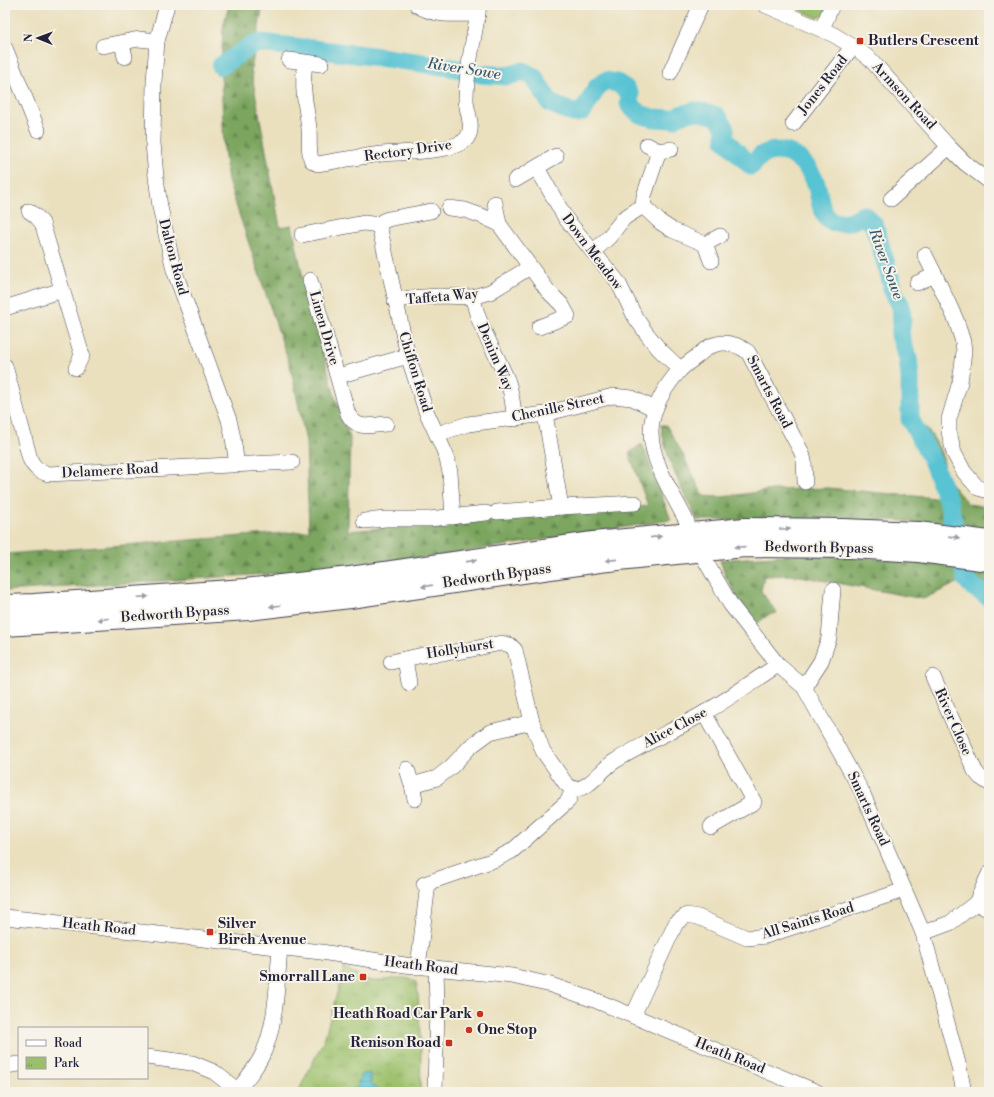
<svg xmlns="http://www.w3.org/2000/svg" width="994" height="1097" font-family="'Libre Bodoni',serif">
<defs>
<pattern id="forest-firs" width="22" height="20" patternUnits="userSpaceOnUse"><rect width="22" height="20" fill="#7ca65f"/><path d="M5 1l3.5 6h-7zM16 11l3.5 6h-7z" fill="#658750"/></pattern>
<pattern id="park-tufts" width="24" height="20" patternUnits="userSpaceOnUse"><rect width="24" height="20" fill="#9bc06b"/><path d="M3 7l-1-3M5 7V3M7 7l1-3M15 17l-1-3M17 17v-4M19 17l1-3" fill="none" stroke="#7e9c59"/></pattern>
<pattern id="water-rules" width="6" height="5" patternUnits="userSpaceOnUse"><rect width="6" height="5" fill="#59c3d3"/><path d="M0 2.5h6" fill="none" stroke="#4da7b6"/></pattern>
</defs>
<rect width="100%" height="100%" fill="#f7f3e8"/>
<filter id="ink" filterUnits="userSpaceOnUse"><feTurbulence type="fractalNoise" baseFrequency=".025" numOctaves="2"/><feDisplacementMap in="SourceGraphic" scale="8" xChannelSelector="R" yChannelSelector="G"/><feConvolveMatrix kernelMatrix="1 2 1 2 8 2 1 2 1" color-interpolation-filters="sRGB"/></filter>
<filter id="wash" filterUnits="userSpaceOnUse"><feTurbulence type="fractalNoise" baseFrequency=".012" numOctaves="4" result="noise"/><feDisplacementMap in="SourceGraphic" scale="16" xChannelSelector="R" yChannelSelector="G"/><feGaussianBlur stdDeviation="0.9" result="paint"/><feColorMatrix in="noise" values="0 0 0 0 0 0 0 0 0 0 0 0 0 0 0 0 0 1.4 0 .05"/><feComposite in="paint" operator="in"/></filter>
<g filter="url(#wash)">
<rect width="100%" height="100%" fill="#eae0be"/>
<path fill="#9bc06b" stroke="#5e7153" d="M 789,5 L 828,5 L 824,15 L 818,18 Z"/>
<g fill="url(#forest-firs)" stroke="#4f644d">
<path d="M 229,5 L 263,5 L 251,70 L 280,227 L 292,225 L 304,283 L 335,397 L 350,438 L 348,531 L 648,506 L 629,453 L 642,444 L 671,520 L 430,557 L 314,571 L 5,591 L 5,554 L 309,531 L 306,442 L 291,369 L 228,181 L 224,149 L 221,73 L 223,27 Z"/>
<path d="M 916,420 C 927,426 937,442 942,455 C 944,461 944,469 947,476 C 951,486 961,495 968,504 L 989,507 L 989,531 L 895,520 L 697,520 C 682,489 665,459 661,425 L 666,425 L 680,449 L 703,496 L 721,497 L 773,490 L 828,488 L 936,498 L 937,485 L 932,464 L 909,430 Z"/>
<path d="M 799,554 L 943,563 L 989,570 L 989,597 L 973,587 L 966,579 L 923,599 L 794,575 L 764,576 L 761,591 L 777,613 L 768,615 L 754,626 L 725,575 L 720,560 Z"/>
</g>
<path fill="url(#park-tufts)" stroke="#5e7153" d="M 344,968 C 352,972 365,980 373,981 C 387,982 403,973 416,982 L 418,993 L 421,1051 L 420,1092 L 298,1092 L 324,1040 Z"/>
<path fill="url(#water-rules)" stroke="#3e7287" d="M 370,1073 L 371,1083 L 379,1092 L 350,1092 L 358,1087 L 360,1075 Z"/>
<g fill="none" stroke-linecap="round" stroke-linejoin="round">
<path stroke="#59c3d3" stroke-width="19" d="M 221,66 L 252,45 L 261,43 L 372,56 L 450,67 L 481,74 L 508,76 L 523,71 L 534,77 L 550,103 L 573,113 L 577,113 L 583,111 L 598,86 L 606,81 L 617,83 L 626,89 L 630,95 L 629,103 L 630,106 L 640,114 L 653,118 L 673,119 L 680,115 L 696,111 L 717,116 L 725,127 L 725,140 L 751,166 C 756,162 757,157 764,154 C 772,150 783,150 791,154 C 803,160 809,169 815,181 C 819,191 819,202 823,211 C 830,229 851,223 863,215 L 865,216 L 874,225 L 890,277 L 892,289 L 901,306 L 902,319 L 900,335 L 908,359 L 910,378 L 910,419 L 932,460 L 949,504 L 966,579 L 973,587 L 989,597"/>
</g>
</g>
<g filter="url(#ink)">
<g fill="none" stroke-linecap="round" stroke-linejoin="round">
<g stroke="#403e4f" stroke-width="16">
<g id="minor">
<path d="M 167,5 L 157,41 L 154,82 L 153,143 L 156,177 L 160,207 L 174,270 L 229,420 L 233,438 L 237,465"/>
<path d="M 417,5 C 435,17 456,14 478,14"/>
<path d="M 765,5 L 834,35 L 857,49 L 871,60 L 949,147 L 965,163 L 989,181"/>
<path d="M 822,29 L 832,5"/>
<path d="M 122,43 L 125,57"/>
<path d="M 103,46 L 139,39 L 157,41"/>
<path d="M 5,48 L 38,130"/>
<path d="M 289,60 L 321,64"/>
<path d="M 305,63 C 301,88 306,104 309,128 C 310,137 308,149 311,159 C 312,162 315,163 318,164 C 339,160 360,157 382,154 C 400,152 456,153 467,138 C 475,127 466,111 466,99 C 466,68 475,36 479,5"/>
<path d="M 670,73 L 701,5"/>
<path d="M 793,124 L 853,46"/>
<path d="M 647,145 L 659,151 L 671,149"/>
<path d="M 537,168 L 566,219 L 618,282 L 635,317 L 647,334 L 659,349 L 680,369"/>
<path d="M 515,180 L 556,156"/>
<path d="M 891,199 L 949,147"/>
<path d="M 495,203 L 499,224"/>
<path d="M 643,206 L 660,222 L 672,230 L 705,244 L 720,236"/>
<path d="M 449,208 L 465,210 L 482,216 L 499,224 L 548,291 L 562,305 L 568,316 L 539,327"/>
<path d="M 29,211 L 36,216 L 42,223 L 82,355 L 76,368"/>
<path d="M 379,225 L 408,356 L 426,411 L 446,455 L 450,472 L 453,517"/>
<path d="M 302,235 L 364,223 L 379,225 L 383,221 L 388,219 L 431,211"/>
<path d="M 705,244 L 711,261"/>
<path d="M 593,252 L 609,237 L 624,218 L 643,206 L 644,196 L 659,151"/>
<path d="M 935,275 L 956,320 L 963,342 L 964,352 L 960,382 L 949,419 L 949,432 L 954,453 L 964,472 L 978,488 L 989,491"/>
<path d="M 310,280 L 348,414 C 357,431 371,425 386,424"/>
<path d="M 917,283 L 935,275 L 925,255"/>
<path d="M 473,297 C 478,328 497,353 508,382 C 512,394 513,407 515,419"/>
<path d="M 395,301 L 409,298 L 439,296 L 473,297 L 490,292 L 530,267"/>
<path d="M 5,308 L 62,290"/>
<path d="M 5,366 L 30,459 C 34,468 39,471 48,474 L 292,462"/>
<path d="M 338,376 L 408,356"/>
<path d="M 545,414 L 561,507"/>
<path d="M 437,434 L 468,424 L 545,414 L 613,396 L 632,398 L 655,409"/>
<path d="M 497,512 L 561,507 L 635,503"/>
<path d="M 364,521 L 386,519 L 429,519 L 486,513"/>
<path d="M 687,522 C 674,496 651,462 651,432 C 651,410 665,386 680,370 C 685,365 691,361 696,357 C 702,352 709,345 717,344 C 728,341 738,345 748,352 L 802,453 L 804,461 L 805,482"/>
<path d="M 705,560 L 731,605 L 778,665 L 804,687 L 862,792 L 923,933 L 959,1067 L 964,1092"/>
<path d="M 405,659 L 409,683"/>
<path d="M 391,662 L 423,655 L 463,651 L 501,643 L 510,645 L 515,650 L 532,722 L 543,751 L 566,784 L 573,789"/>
<path d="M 933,677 L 975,771 L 980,777 L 989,783"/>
<path d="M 804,687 L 821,661 L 829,638 L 833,590"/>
<path d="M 704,713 L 754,802 L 711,827"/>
<path d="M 407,769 L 412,785 L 415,799"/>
<path d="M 412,785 L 437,778 L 451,767 L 471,746 L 490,732 L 532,722"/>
<path d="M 424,884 L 494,860 L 512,851 L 568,801 L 573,789 C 590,790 601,769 615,761 C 644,743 675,730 704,713 C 729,699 753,681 778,665"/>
<path d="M 976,903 L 989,910"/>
<path d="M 5,917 L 321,952 L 405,965 L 512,976 L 551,985 L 597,1001 L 817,1092"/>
<path d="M 923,933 L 950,923 L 976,903 L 989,874"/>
<path d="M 418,967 L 428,883"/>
<path d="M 633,1016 L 676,923 L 687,915 L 698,917 L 747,938 L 766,936 L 904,890"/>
<path d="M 147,1057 L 192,1063 L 214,1072 L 237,1090"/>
<path d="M 5,1066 L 19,1064"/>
<path d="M 236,1092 C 246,1080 258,1066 264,1051 C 277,1021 277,980 280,948"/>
<path d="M 435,1092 L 437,1005 L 436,968"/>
</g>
</g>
<g stroke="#403e4f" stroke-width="24">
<g id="highway">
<path d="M 5,606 L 34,605 L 245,590 L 350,578 L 593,543 L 745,529 L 843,530 L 918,533 L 989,542"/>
<path d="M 5,625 L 248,609 L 350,597 L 599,561 L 744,546 L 851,547 L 919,551 L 989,560"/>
</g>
</g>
<use href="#minor" stroke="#fff" stroke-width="15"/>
<use href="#highway" stroke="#fff" stroke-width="22"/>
</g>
<defs><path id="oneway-solid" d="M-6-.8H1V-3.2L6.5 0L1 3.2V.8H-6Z"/></defs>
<g fill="#9c9ca7">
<use href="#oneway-solid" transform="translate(785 529)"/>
<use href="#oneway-solid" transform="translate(656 537) rotate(-6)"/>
<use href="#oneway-solid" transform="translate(954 537) rotate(8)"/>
<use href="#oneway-solid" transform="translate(740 547) rotate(176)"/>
<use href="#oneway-solid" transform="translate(611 560) rotate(174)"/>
<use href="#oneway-solid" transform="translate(471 561) rotate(-8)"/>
<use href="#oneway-solid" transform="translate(427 586) rotate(172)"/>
<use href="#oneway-solid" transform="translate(143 597) rotate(-4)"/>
<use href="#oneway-solid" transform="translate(275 606) rotate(173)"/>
<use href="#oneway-solid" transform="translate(103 619) rotate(175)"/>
</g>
</g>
<g fill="#c8321e" stroke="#f7f3e8" stroke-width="1.5">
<rect x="856" y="37" width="8" height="8" rx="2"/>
<rect x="206" y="928" width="8" height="8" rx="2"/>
<rect x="359" y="973" width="8" height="8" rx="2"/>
<circle cx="480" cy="1014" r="4"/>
<circle cx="469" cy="1030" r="4"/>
<rect x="445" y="1039" width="8" height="8" rx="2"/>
</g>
<g text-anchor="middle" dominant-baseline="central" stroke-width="4" stroke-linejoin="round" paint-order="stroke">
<g font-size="14" font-weight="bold" fill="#22223b" stroke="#f7f3e8" text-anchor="start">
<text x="868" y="41">Butlers Crescent</text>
<text x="218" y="924">Silver<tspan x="218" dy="16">Birch Avenue</tspan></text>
<text x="355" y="977" text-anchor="end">Smorrall Lane</text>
<text x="472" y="1014" text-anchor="end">Heath Road Car Park</text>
<text x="477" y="1030">One Stop</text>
<text x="441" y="1043" text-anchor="end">Renison Road</text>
</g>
<g font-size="14" fill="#22223b" stroke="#f7f3e8">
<text transform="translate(823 85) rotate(-52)">Jones Road</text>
<text transform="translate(904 96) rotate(47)">Armson Road</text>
<text transform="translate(408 151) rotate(-8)">Rectory Drive</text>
<text transform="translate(592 252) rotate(53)">Down Meadow</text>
<text transform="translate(173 257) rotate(75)">Dalton Road</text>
<text transform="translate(442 297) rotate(-5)">Taffeta Way</text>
<text transform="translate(324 328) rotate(74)">Linen Drive</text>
<text transform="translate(495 357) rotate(67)">Denim Way</text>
<text transform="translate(415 372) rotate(73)">Chiffon Road</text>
<text transform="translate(769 392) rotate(62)">Smarts Road</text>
<text transform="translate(558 408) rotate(-12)">Chenille Street</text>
<text transform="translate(110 471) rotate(-3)">Delamere Road</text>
<text transform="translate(819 548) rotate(1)">Bedworth Bypass</text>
<text transform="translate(497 576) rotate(-8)">Bedworth Bypass</text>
<text transform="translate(175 614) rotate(-4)">Bedworth Bypass</text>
<text transform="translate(460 649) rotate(-9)">Hollyhurst</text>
<text transform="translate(953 722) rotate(66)">River Close</text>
<text transform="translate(675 728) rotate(-28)">Alice Close</text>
<text transform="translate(868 809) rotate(65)">Smarts Road</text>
<text transform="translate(808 921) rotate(-17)">All Saints Road</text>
<text transform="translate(99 927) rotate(6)">Heath Road</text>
<text transform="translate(421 966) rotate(7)">Heath Road</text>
<text transform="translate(730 1056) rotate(22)">Heath Road</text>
</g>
<g font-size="15" font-style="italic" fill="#355a70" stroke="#f7f3e8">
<text transform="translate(464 69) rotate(9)">River Sowe</text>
<text transform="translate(886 264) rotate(70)">River Sowe</text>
</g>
</g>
<rect width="994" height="1097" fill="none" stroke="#f7f3e8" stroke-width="20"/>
<rect x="18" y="1027" width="130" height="52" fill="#f7f3e8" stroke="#a29fa3"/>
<rect x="26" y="1040" width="20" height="6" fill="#ffffff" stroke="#a29fa3"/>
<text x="54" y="1047" font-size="12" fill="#22223b">Road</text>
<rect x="26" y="1057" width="20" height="12" fill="url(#park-tufts)" stroke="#a29fa3"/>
<text x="54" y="1067" font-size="12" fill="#22223b">Park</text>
<g transform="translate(38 38) rotate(271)" stroke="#f7f3e8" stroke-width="3" paint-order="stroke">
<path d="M0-3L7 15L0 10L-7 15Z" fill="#22223b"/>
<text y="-6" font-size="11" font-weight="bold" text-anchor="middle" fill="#22223b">N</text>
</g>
</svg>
